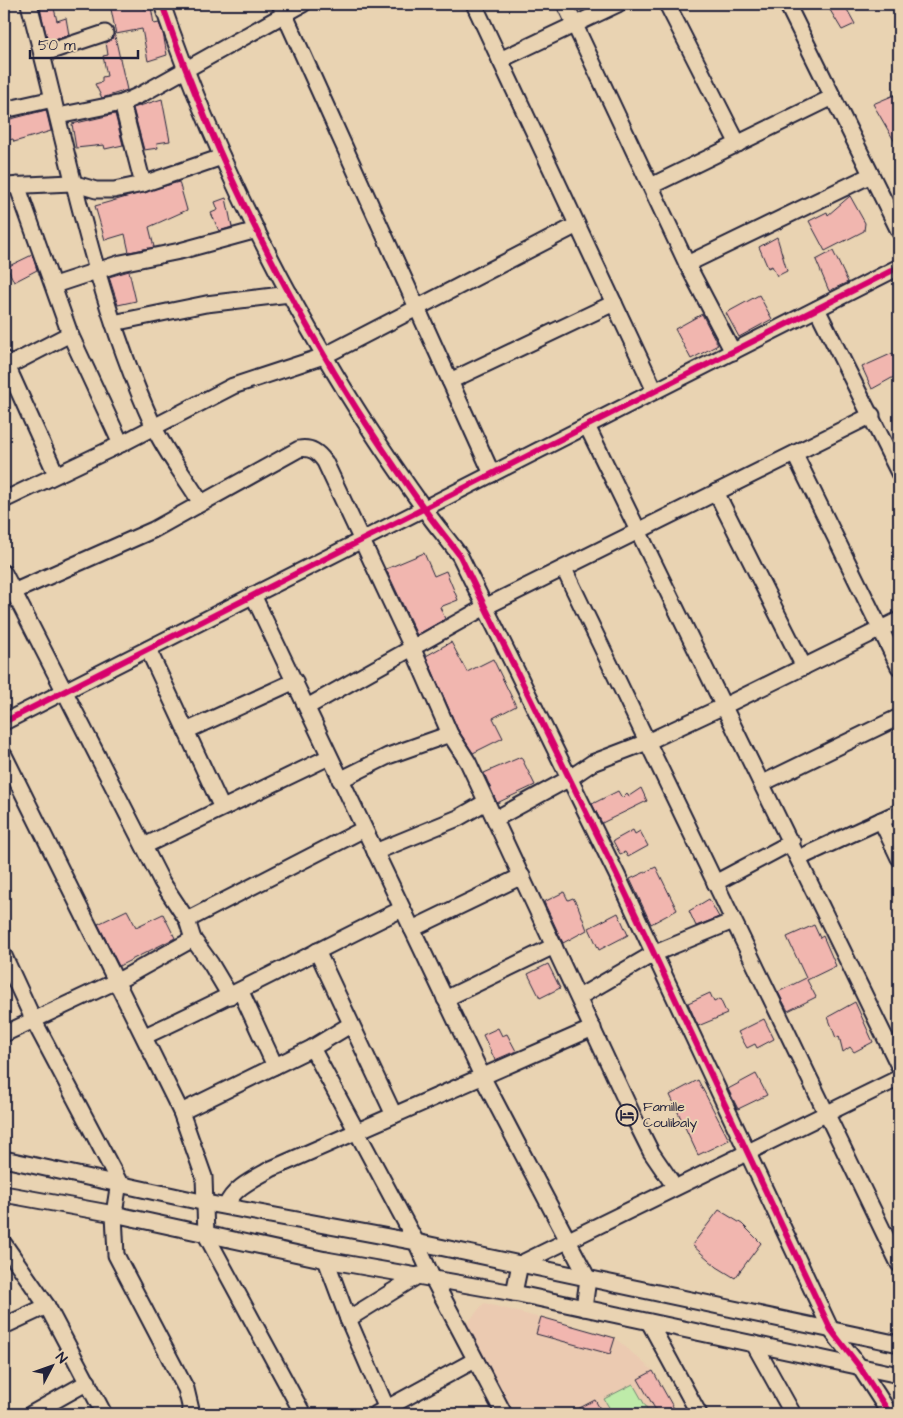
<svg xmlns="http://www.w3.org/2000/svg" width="903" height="1418" font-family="'Architects Daughter',sans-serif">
<rect width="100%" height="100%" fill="#e9d3b2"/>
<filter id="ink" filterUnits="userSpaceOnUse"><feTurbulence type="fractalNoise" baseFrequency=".02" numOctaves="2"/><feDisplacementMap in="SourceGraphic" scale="10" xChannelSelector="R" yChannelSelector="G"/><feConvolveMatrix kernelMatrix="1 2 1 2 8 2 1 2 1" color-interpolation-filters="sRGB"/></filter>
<g filter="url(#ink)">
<path fill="#ebcab1" d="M 484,1303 L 615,1338 L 653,1371 L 677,1414 L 512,1414 L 465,1326 Z"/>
<path fill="#beeba9" stroke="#708672" d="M 633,1384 L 650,1414 L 613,1414 L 604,1399 Z"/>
<g fill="#f1b6af" stroke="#22223b">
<path d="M 39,4 L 53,4 L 57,21 L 66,18 L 69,35 L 48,42 Z"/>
<path d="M 110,4 L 143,4 L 144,9 L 151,7 L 154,24 L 159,23 L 163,33 L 167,55 L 148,61 L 142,29 L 116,34 Z"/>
<path d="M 844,4 L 855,24 L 842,30 L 830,10 Z"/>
<path d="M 114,32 L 127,90 L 102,98 L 95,84 L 102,82 L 102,77 L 107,76 L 103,56 L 108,55 L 106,42 L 112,39 Z"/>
<path d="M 899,93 L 899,149 L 873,104 Z"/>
<path d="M 162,99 L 170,141 L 157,143 L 158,148 L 144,150 L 133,108 Z"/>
<path d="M 46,110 L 51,131 L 14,142 L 13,139 L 4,141 L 4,128 L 9,127 L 7,120 Z"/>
<path d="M 115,114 L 123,145 L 105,149 L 104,145 L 76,148 L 72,124 Z"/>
<path d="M 179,182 L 187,210 L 149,227 L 154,247 L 129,252 L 125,234 L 105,240 L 95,206 Z"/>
<path d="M 850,196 L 865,223 L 864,231 L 825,251 L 809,221 L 827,212 L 828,215 Z"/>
<path d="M 226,198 L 232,227 L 219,231 L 211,213 L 218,210 L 215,202 Z"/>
<path d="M 777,237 L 787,271 L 777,276 L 772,266 L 768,268 L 759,247 Z"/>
<path d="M 833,251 L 848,282 L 829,291 L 816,260 Z"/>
<path d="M 32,255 L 37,270 L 14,282 L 7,267 Z"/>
<path d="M 129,271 L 136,301 L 118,305 L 109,277 Z"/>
<path d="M 759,295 L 772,319 L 739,337 L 726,313 Z"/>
<path d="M 702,314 L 718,345 L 691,359 L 675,329 Z"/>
<path d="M 893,353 L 899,365 L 899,374 L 872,389 L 862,367 Z"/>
<path d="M 424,553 L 434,576 L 446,571 L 458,600 L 440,607 L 445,619 L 417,635 L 386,569 Z"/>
<path d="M 451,642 L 467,672 L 493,659 L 516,706 L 493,718 L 503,738 L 473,753 L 458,730 L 426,656 Z"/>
<path d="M 521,757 L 535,785 L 497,803 L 484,773 Z"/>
<path d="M 641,788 L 647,801 L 602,823 L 592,804 L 618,791 L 622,798 L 627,793 L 629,796 Z"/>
<path d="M 633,830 L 635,834 L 640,831 L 648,846 L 628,857 L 625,852 L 620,854 L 613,841 Z"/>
<path d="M 656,867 L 677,910 L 651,924 L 630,879 Z"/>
<path d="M 564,892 L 568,900 L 573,898 L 578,906 L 587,930 L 563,943 L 544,902 Z"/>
<path d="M 709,899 L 719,917 L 696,926 L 689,911 Z"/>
<path d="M 127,910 L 136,927 L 163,914 L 175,938 L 119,966 L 98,924 Z"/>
<path d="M 618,913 L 628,935 L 599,950 L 589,928 Z"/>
<path d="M 814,925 L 820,938 L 823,936 L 836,966 L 807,980 L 816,997 L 788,1011 L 778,992 L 806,978 L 787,937 Z"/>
<path d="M 548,964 L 560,988 L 540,998 L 528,974 Z"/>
<path d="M 710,993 L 714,1002 L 720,999 L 727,1014 L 698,1026 L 688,1003 Z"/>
<path d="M 855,1002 L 873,1042 L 854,1052 L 850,1047 L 843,1052 L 839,1036 L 836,1038 L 828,1017 Z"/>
<path d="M 764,1019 L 774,1039 L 757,1048 L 755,1044 L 747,1048 L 738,1032 Z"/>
<path d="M 498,1028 L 502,1036 L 507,1034 L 516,1051 L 495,1060 L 483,1035 Z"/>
<path d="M 756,1074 L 767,1095 L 738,1109 L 728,1089 Z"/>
<path d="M 698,1080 L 729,1140 L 698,1155 L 670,1095 Z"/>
<path d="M 719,1210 L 742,1224 L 761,1243 L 735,1278 L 717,1267 L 692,1245 Z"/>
<path d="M 541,1317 L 615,1338 L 610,1354 L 536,1334 Z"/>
<path d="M 653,1371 L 677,1414 L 658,1414 L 638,1379 Z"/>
<path d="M 595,1400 L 603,1414 L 568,1414 Z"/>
</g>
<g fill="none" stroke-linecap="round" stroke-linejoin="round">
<g stroke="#22223b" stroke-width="19">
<g id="street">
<path d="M 29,4 C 67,145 92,291 153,425 C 165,452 186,478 201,503"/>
<path d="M 162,4 C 204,126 258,243 324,355 C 354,407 388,458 423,507 C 434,524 448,539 460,556 L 617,875 L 831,1330 L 859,1366 L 890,1414"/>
<path d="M 280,4 L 492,474"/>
<path d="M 474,4 L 655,391"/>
<path d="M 565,4 L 687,264 L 733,352"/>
<path d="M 667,4 L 738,144"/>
<path d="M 787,4 L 899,231"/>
<path d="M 42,54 L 105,33"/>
<path d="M 500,60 L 618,4"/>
<path d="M 122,103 L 143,184"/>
<path d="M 4,110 L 53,99"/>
<path d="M 58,116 L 122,103 L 142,94 L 303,4"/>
<path d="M 17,185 L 70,334 L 121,444"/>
<path d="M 4,186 L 72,183 L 96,190 L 114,190 L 143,184 L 222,157"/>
<path d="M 651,186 L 833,97"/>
<path d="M 687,264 L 871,175"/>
<path d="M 54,285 L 121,263 L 180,251 L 257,230"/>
<path d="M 817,309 L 899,473"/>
<path d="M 113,323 L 206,304 L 290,294"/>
<path d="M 4,359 L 56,474"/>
<path d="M 4,368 L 70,334"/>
<path d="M 450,381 L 614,303"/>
<path d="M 587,426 L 899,1066"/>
<path d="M 795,455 L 899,667"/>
<path d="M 716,492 L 804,667"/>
<path d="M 4,500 L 121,444 L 233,386 L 324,356 L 577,225"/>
<path d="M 564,569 L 899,1264"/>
<path d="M 4,573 L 162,882 L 187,920 L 193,939 L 211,964 L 230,996"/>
<path d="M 253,595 L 486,1084 L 588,1279 L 584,1308"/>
<path d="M 4,596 L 153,530 L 299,449 C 311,447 318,452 325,462 L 412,647 L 450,734 L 468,762 L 635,1120 L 651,1152 L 675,1187"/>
<path d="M 148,649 L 222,808"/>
<path d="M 307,707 L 485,607 L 872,415"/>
<path d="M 4,722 L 899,267"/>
<path d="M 186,731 L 295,681"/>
<path d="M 4,755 L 181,1112 L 204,1177 L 206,1235 L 303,1414"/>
<path d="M 340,780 L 388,756 L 450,734"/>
<path d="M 763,783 L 899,717"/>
<path d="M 495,819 L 570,778 L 592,763 L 647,742 L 724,706 L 899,620"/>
<path d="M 881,820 L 899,858"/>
<path d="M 144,846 L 329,757"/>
<path d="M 375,852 L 458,818 L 486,802"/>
<path d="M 799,858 L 899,812"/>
<path d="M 715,883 L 792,842"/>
<path d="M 187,920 L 364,829"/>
<path d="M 412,929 L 522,876"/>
<path d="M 317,951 L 394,1115"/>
<path d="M 4,956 L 34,1021 L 119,1182 L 114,1214 L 116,1255 L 186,1389 L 192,1414"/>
<path d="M 241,992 L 275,1066"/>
<path d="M 579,997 L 653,954 L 733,921"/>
<path d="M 445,999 L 554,946"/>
<path d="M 4,1034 L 125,977 L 193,939"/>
<path d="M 145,1036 C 232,996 316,951 402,909"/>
<path d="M 312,1048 L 416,1242 L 432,1277 L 504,1414"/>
<path d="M 181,1112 L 312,1048 L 350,1025"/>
<path d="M 4,1159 L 206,1203 L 416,1242 L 899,1344"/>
<path d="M 4,1194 L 114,1214 L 326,1260 L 514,1293 L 899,1375"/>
<path d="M 226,1206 C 234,1187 254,1179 271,1169 L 593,1028"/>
<path d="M 4,1244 L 47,1306 L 104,1414"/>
<path d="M 326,1260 L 348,1319 L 387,1409"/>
<path d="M 514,1293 L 520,1264 L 899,1078"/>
<path d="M 348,1319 L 419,1275"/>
<path d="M 649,1322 L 699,1414"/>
<path d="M 4,1326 L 47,1306"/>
<path d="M 754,1344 L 793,1414"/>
<path d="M 31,1414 L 88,1382"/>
<path d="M 376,1414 L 475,1360"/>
</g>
</g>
<use href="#street" stroke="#e9d3b2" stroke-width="15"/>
<g stroke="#e9d3b2" stroke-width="9">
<g id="cycleway">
<path d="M 162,4 C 204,126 258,243 324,355 C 354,407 388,458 423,507 C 434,524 448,539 460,556 L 617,875 L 831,1330 L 859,1366 L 890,1414"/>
<path d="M 4,722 L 899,267"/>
</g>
</g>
<use href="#cycleway" stroke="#d6006c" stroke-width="6"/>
</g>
</g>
<defs>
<g id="hotel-ring" transform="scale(1.125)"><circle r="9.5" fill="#e9d3b2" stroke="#22223b" stroke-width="1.5"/><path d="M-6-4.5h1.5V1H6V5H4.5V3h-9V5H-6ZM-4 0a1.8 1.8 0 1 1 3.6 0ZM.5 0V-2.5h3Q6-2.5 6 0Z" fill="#22223b"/></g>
</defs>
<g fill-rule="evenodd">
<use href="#hotel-ring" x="627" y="1115"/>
</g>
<g text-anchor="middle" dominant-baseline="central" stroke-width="4" stroke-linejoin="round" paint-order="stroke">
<g font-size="14" fill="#22223b" stroke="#e9d3b2" text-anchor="start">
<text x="643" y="1107">Famille<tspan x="643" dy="16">Coulibaly</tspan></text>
</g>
</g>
<rect width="903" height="1418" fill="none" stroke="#e9d3b2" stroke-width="20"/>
<rect x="10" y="10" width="883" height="1398" fill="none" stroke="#22223b" stroke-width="2" filter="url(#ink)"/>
<g transform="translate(52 1366) rotate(49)" stroke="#e9d3b2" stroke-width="4" paint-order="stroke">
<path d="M0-4L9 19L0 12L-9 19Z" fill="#22223b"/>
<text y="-8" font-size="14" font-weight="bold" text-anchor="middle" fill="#22223b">N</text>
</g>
<path d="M30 50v8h108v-8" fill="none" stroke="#22223b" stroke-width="2.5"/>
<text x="38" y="50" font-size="15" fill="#22223b" stroke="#e9d3b2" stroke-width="4" paint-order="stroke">50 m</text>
</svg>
